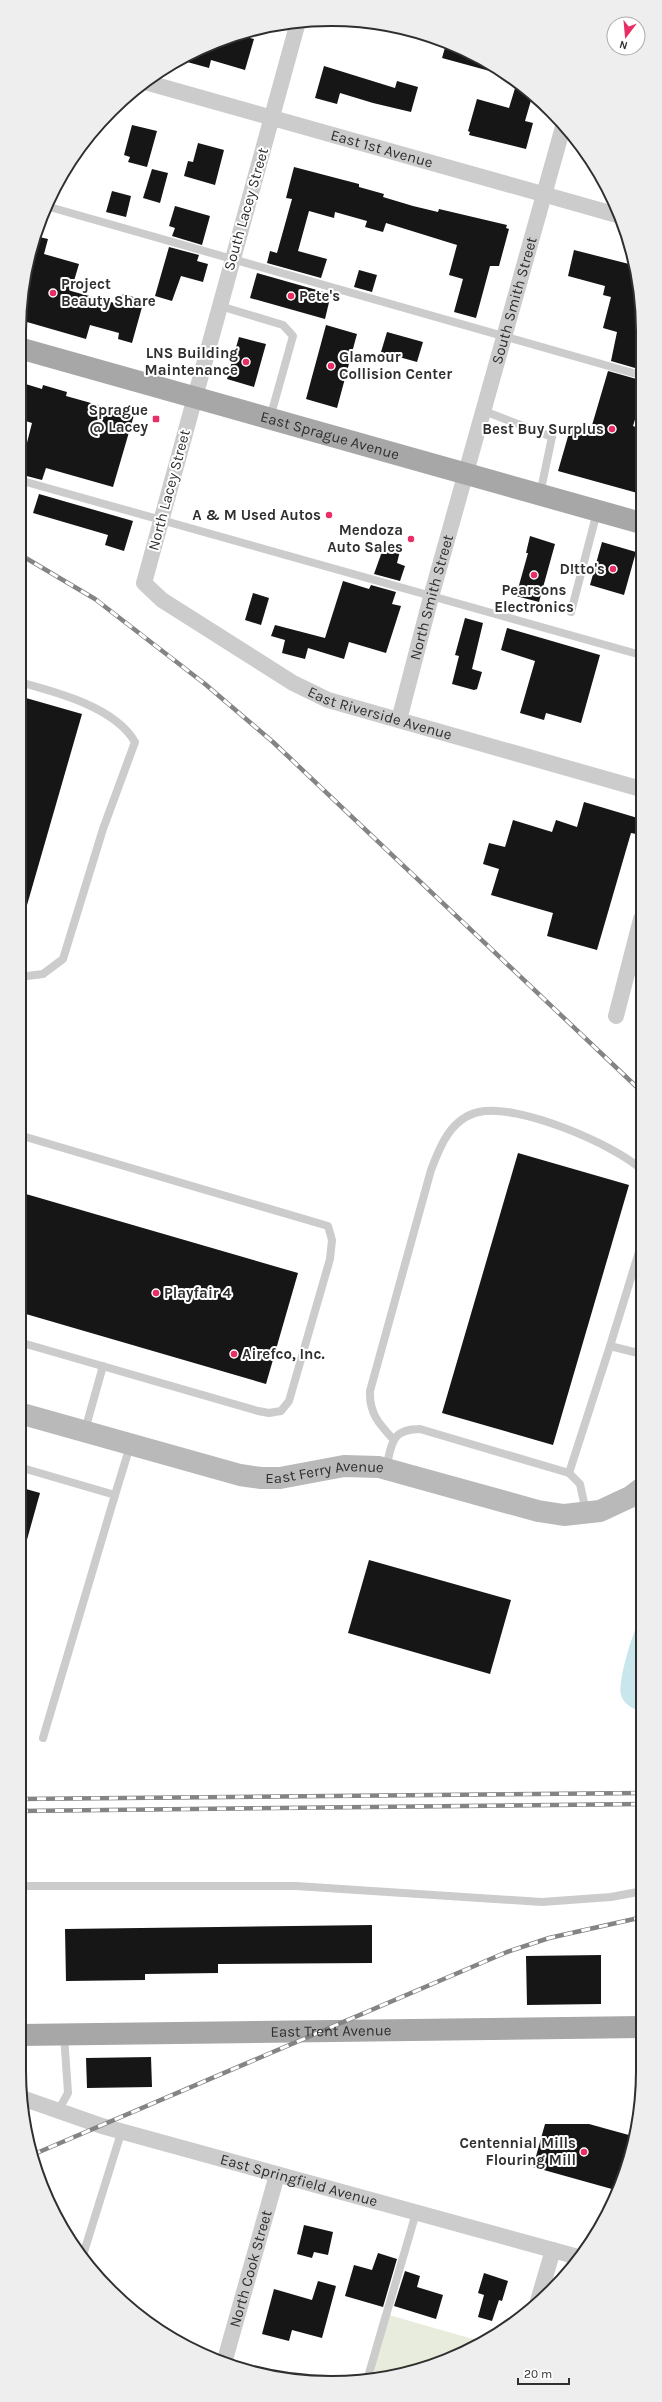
<svg xmlns="http://www.w3.org/2000/svg" width="662" height="2402" font-family="Karla,sans-serif">
<rect width="100%" height="100%" fill="#fff"/>
<path fill="#e8ecdc" d="M 382,2313 L 483,2342 L 469,2351 L 412,2372 L 364,2377 Z"/>
<path fill="#c8e6ec" d="M 642,1615 L 642,1712 C 634,1709 624,1705 621,1695 C 617,1682 634,1627 642,1615 Z"/>
<g fill="#161616">
<path d="M 238,35 L 254,39 L 245,70 L 211,60 L 209,68 L 180,60 L 211,43 L 228,38 L 237,40 Z"/>
<path d="M 446,44 L 469,51 L 497,73 L 442,58 Z"/>
<path d="M 324,66 L 395,88 L 397,81 L 418,87 L 411,112 L 373,103 L 340,93 L 337,104 L 315,98 Z"/>
<path d="M 516,85 L 532,97 L 525,121 L 533,123 L 526,149 L 469,135 L 470,132 L 468,131 L 477,99 L 509,108 Z"/>
<path d="M 132,125 L 157,131 L 147,167 L 128,162 L 130,157 L 124,155 Z"/>
<path d="M 198,143 L 224,150 L 215,185 L 184,176 L 188,161 L 193,162 Z"/>
<path d="M 294,167 L 359,184 L 359,187 L 384,194 L 383,197 L 413,206 L 438,212 L 439,209 L 507,225 L 506,228 L 509,229 L 499,266 L 490,266 L 476,318 L 454,312 L 463,279 L 449,275 L 457,245 L 386,223 L 383,232 L 365,227 L 367,221 L 335,212 L 334,218 L 309,211 L 298,251 L 327,259 L 321,278 L 267,263 L 270,251 L 277,253 L 292,199 L 286,198 Z"/>
<path d="M 152,169 L 168,173 L 160,203 L 143,198 Z"/>
<path d="M 112,191 L 131,196 L 126,217 L 106,212 Z"/>
<path d="M 175,206 L 210,216 L 202,245 L 172,236 L 175,228 L 169,226 Z"/>
<path d="M 35,236 L 48,239 L 44,254 L 79,264 L 71,291 L 118,304 L 123,294 L 144,300 L 132,343 L 118,339 L 119,333 L 90,325 L 86,339 L 20,320 L 25,270 Z"/>
<path d="M 169,247 L 199,255 L 197,261 L 208,264 L 203,282 L 181,276 L 172,301 L 155,296 Z"/>
<path d="M 574,250 L 633,265 L 640,290 L 640,347 L 635,368 L 611,361 L 617,332 L 603,328 L 611,297 L 603,295 L 605,286 L 568,276 Z"/>
<path d="M 359,270 L 377,275 L 372,292 L 354,287 Z"/>
<path d="M 257,273 L 331,294 L 325,319 L 250,298 Z"/>
<path d="M 326,325 L 357,334 L 337,408 L 306,399 Z"/>
<path d="M 387,332 L 423,342 L 417,362 L 381,352 Z"/>
<path d="M 239,337 L 266,344 L 254,387 L 227,379 Z"/>
<path d="M 608,371 L 640,380 L 641,400 L 633,426 L 641,429 L 641,494 L 558,471 L 571,426 L 590,432 Z"/>
<path d="M 19,382 L 42,389 L 43,385 L 67,392 L 66,396 L 134,415 L 113,487 L 46,468 L 42,480 L 19,474 L 32,423 L 19,419 Z"/>
<path d="M 39,494 L 133,521 L 124,551 L 105,545 L 108,535 L 33,513 Z"/>
<path d="M 530,536 L 555,544 L 539,602 L 516,596 L 528,553 L 526,553 Z"/>
<path d="M 602,542 L 636,552 L 624,595 L 590,585 Z"/>
<path d="M 385,543 L 401,547 L 397,563 L 405,566 L 400,581 L 374,574 Z"/>
<path d="M 343,581 L 369,589 L 371,585 L 396,592 L 392,604 L 401,606 L 386,653 L 349,642 L 344,659 L 308,648 L 305,659 L 282,653 L 285,640 L 271,636 L 275,625 L 325,638 Z"/>
<path d="M 253,593 L 269,598 L 261,625 L 245,620 Z"/>
<path d="M 465,618 L 483,623 L 472,669 L 482,672 L 477,689 L 474,690 L 452,684 L 459,656 L 455,655 Z"/>
<path d="M 507,628 L 600,655 L 581,723 L 546,713 L 544,720 L 520,713 L 535,661 L 501,650 Z"/>
<path d="M 19,696 L 82,714 L 23,919 L 19,918 Z"/>
<path d="M 584,802 L 641,819 L 636,834 L 631,833 L 597,950 L 547,936 L 553,913 L 491,895 L 499,869 L 483,864 L 489,843 L 505,847 L 513,820 L 552,832 L 556,820 L 577,827 Z"/>
<path d="M 518,1153 L 629,1185 L 553,1445 L 442,1413 Z"/>
<path d="M 19,1192 L 298,1273 L 266,1384 L 19,1312 Z"/>
<path d="M 19,1487 L 40,1493 L 23,1554 L 19,1553 Z"/>
<path d="M 369,1560 L 511,1600 L 490,1674 L 348,1633 Z"/>
<path d="M 372,1925 L 372,1963 L 218,1964 L 218,1973 L 145,1974 L 145,1980 L 66,1981 L 65,1929 Z"/>
<path d="M 601,1955 L 601,2004 L 527,2005 L 526,1956 Z"/>
<path d="M 151,2057 L 152,2087 L 87,2088 L 86,2058 Z"/>
<path d="M 545,2124 L 589,2124 L 636,2137 L 619,2191 L 533,2167 Z"/>
<path d="M 304,2225 L 333,2232 L 328,2255 L 314,2252 L 312,2258 L 297,2254 Z"/>
<path d="M 378,2253 L 397,2259 L 383,2307 L 345,2296 L 354,2265 L 372,2270 Z"/>
<path d="M 405,2271 L 420,2276 L 417,2287 L 443,2295 L 436,2319 L 394,2306 Z"/>
<path d="M 484,2273 L 508,2281 L 502,2301 L 499,2300 L 492,2321 L 478,2317 L 484,2295 L 478,2293 Z"/>
<path d="M 318,2281 L 336,2286 L 322,2338 L 292,2330 L 289,2341 L 262,2334 L 274,2289 L 312,2300 Z"/>
</g>
<g fill="none" stroke-linecap="round" stroke-linejoin="round">
<g stroke="#ccc" stroke-width="8">
<path d="M 46,206 L 640,375"/>
<path d="M 220,306 L 283,325 L 293,336 L 270,418"/>
<path d="M 484,411 L 552,437 L 540,494"/>
<path d="M 19,480 L 641,655"/>
<path d="M 571,612 L 597,512"/>
<path d="M 19,682 C 56,692 115,707 135,742 L 103,829 L 63,959 L 43,974 L 19,977"/>
<path d="M 19,1135 L 328,1226 L 332,1240 L 330,1259 L 289,1401 L 281,1411 L 269,1413 L 258,1411 L 19,1342"/>
<path d="M 610,1346 L 642,1242"/>
<path d="M 85,1430 L 103,1366"/>
<path d="M 393,1439 C 379,1424 369,1413 370,1391 L 431,1170 C 440,1146 451,1118 479,1112 C 517,1103 614,1144 642,1170"/>
<path d="M 19,1467 L 115,1495 L 130,1446"/>
<path d="M 386,1468 C 392,1444 391,1429 420,1429 L 569,1473 L 580,1484 L 586,1512"/>
<path d="M 569,1473 L 610,1346 L 642,1354"/>
<path d="M 43,1738 L 115,1495"/>
<path d="M 19,1886 L 296,1886 L 542,1902 L 611,1897 L 643,1891"/>
<path d="M 58,2111 L 68,2093 L 64,2035"/>
<path d="M 83,2255 L 122,2130"/>
<path d="M 368,2377 L 416,2213"/>
</g>
<g stroke="#ccc" stroke-width="16">
<path id="s1" d="M 298,22 L 144,583 L 162,600 L 293,683 L 328,700 L 641,789"/>
<path id="s2" d="M 145,82 L 617,215"/>
<path id="s3" d="M 399,720 L 431,597 L 563,127"/>
<path d="M 616,1016 L 641,919"/>
<path id="s4" d="M 22,2098 L 102,2126 L 578,2257"/>
<path d="M 538,2301 L 553,2250"/>
<path id="s5" d="M 224,2363 L 277,2175"/>
</g>
<path stroke="#b9b9b9" stroke-width="22" id="s6" d="M 19,1413 L 240,1475 L 261,1478 L 280,1478 L 344,1466 L 379,1467 L 538,1511 L 564,1515 L 600,1511 L 630,1497 L 642,1488"/>
<g stroke="#a7a7a7" stroke-width="22">
<path id="s7" d="M 19,348 L 641,523"/>
<path id="s8" d="M 19,2035 L 643,2027"/>
</g>
<g stroke="#848484" stroke-width="4.5">
<g id="rail">
<path d="M 19,554 L 95,599 L 205,684 L 273,742 L 642,1092"/>
<path d="M 19,1799 L 643,1793"/>
<path d="M 19,1811 L 643,1804"/>
<path d="M 32,2155 L 507,1952 L 549,1938 L 643,1917"/>
</g>
</g>
<use href="#rail" stroke="#fff" stroke-width="3" stroke-dasharray="9" stroke-linecap="butt"/>
</g>
<g fill="#e82e64" stroke="#fff" stroke-width="1.5">
<circle cx="53" cy="293" r="4"/>
<circle cx="291" cy="296" r="4"/>
<circle cx="246" cy="362" r="4"/>
<circle cx="331" cy="366" r="4"/>
<rect x="152" y="415" width="8" height="8" rx="2"/>
<circle cx="612" cy="429" r="4"/>
<circle cx="329" cy="515" r="4"/>
<circle cx="411" cy="539" r="4"/>
<circle cx="613" cy="569" r="4"/>
<circle cx="534" cy="575" r="4"/>
<circle cx="156" cy="1293" r="4"/>
<circle cx="234" cy="1354" r="4"/>
<circle cx="584" cy="2152" r="4"/>
</g>
<g text-anchor="middle" dominant-baseline="central" stroke-width="4" stroke-linejoin="round" paint-order="stroke">
<g font-size="15" fill="#2f2f2f" stroke="#fff">
<text stroke="none"><textPath href="#s2" startOffset="246">East 1st Avenue</textPath></text>
<text transform="translate(246 209) rotate(-74)">South Lacey Street</text>
<text stroke="none"><textPath href="#s3" startOffset="435">South Smith Street</textPath></text>
<text stroke="none"><textPath href="#s7" startOffset="323">East Sprague Avenue</textPath></text>
<text transform="translate(169 490) rotate(-75)">North Lacey Street</text>
<text stroke="none"><textPath href="#s3" startOffset="127">North Smith Street</textPath></text>
<text stroke="none"><textPath href="#s1" startOffset="854">East Riverside Avenue</textPath></text>
<text stroke="none"><textPath href="#s6" startOffset="315">East Ferry Avenue</textPath></text>
<text stroke="none"><textPath href="#s8" startOffset="312">East Trent Avenue</textPath></text>
<text stroke="none"><textPath href="#s4" startOffset="289">East Springfield Avenue</textPath></text>
<text stroke="none"><textPath href="#s5" startOffset="98">North Cook Street</textPath></text>
</g>
<g font-size="15" font-weight="bold" fill="#2f2f2f" stroke="#fff" text-anchor="end">
<text x="61" y="284" text-anchor="start">Project<tspan x="61" dy="17">Beauty Share</tspan></text>
<text x="299" y="296" text-anchor="start">Pete's</text>
<text x="238" y="353">LNS Building<tspan x="238" dy="17">Maintenance</tspan></text>
<text x="339" y="357" text-anchor="start">Glamour<tspan x="339" dy="17">Collision Center</tspan></text>
<text x="148" y="410">Sprague<tspan x="148" dy="17">@ Lacey</tspan></text>
<text x="604" y="429">Best Buy Surplus</text>
<text x="321" y="515">A &amp; M Used Autos</text>
<text x="403" y="530">Mendoza<tspan x="403" dy="17">Auto Sales</tspan></text>
<text x="605" y="569">D!tto's</text>
<text x="534" y="590" text-anchor="middle">Pearsons<tspan x="534" dy="17">Electronics</tspan></text>
<text x="164" y="1293" text-anchor="start">Playfair 4</text>
<text x="242" y="1354" text-anchor="start">Airefco, Inc.</text>
<text x="576" y="2143">Centennial Mills<tspan x="576" dy="17">Flouring Mill</tspan></text>
</g>
</g>
<path d="M0 0H662V2402H0ZM331 26H331A305 305 0 0 1 636 331V2071A305 305 0 0 1 331 2376H331A305 305 0 0 1 26 2071V331A305 305 0 0 1 331 26Z" fill="#eee" fill-rule="evenodd"/>
<path fill="none" stroke="#2f2f2f" stroke-width="2" d="M331 26H331A305 305 0 0 1 636 331V2071A305 305 0 0 1 331 2376H331A305 305 0 0 1 26 2071V331A305 305 0 0 1 331 26Z"/>
<g transform="translate(626 36) rotate(196)"><circle r="19" fill="#ffffff" stroke="#acacac"/>
<path d="M0-3L7 15L0 10L-7 15Z" fill="#e82e64"/>
<text y="-6" font-size="11" font-weight="bold" text-anchor="middle" fill="#2f2f2f">N</text>
</g>
<path d="M518 2378v6h51v-6" fill="none" stroke="#2f2f2f" stroke-width="2"/>
<text x="524" y="2378" font-size="12" fill="#2f2f2f" stroke="#ffffff" stroke-width="3" paint-order="stroke">20 m</text>
</svg>
